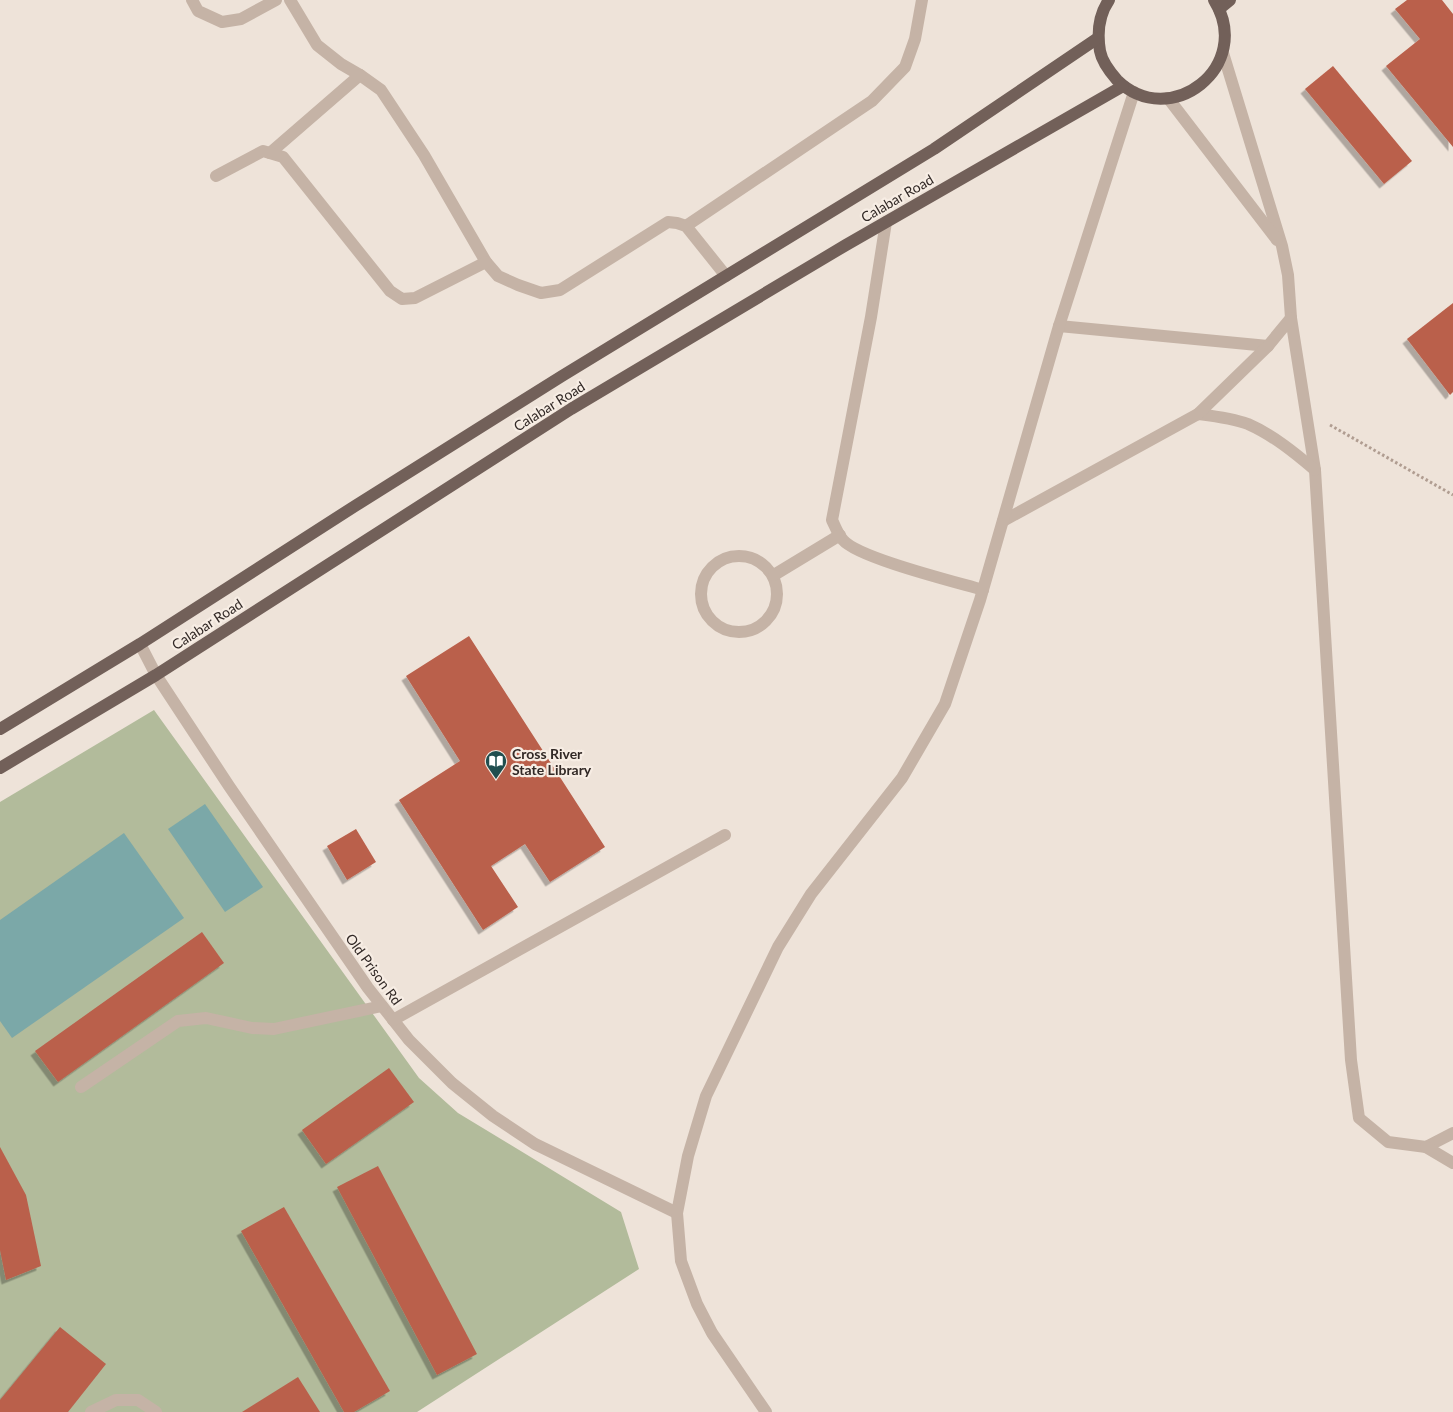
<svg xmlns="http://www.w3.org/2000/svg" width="1453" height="1412" font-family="Lato,sans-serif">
<defs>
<filter id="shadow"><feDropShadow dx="-4.5" dy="4.5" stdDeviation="0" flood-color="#0004"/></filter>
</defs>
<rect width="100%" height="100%" fill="#eee3d9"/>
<path fill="#b2bb9b" d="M 154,710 L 419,1078 L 458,1113 L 621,1212 L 639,1269 L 417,1412 L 0,1412 L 0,802 Z"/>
<g fill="#7ba8a8">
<path d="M 205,804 L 263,887 L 225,912 L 168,829 Z"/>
<path d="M 124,833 L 184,918 L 12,1038 L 0,1021 L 0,920 Z"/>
</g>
<g fill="#ba604b" filter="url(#shadow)">
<path d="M 1407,0 L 1442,0 L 1453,14 L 1453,147 L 1386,66 L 1420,39 L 1395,9 Z"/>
<path d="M 1333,66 L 1412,161 L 1384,184 L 1305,89 Z"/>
<path d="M 1453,303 L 1453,392 L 1450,395 L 1407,339 Z"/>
<path d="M 469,636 L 605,847 L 550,882 L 525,844 L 491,866 L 518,907 L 483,930 L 399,800 L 460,761 L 406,676 Z"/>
<path d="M 356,829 L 376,862 L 347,880 L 327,846 Z"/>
<path d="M 202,932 L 224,963 L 58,1082 L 35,1051 Z"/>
<path d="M 389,1068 L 414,1102 L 326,1164 L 302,1130 Z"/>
<path d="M 0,1147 L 26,1195 L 41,1266 L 6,1280 L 0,1250 Z"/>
<path d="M 378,1166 L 477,1354 L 437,1375 L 337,1187 Z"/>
<path d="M 284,1207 L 390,1391 L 354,1412 L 344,1412 L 241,1231 Z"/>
<path d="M 60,1327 L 106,1364 L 68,1412 L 0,1412 L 0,1400 Z"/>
<path d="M 298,1377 L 320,1412 L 242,1412 Z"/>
</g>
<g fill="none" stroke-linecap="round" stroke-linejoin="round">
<path stroke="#b09d91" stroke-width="3" stroke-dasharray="2.5 2.5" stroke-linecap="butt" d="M 1330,425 L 1453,495"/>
<g stroke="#c5b3a6" stroke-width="12">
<path d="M 192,0 L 198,11 L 222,22 L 241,19 L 276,0"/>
<path d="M 290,0 L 317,45 L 341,64 L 360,75 L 381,90 L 424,155 L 486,262 L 498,276 L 518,285 L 541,293 L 560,290 L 668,222 L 677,223 L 686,226 L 726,276"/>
<path d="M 1223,53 L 1282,246 L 1288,275 L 1291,318 L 1315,470 L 1351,1060 L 1359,1118 L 1388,1142 L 1426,1147 L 1453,1133"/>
<path d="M 1168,98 L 1277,240"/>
<path d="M 270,153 L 360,75"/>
<path d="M 216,176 L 263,151 L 283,157 L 390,291 L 402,299 L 415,298 L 486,262"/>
<path d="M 886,222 L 871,317 L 832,520 C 835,526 838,535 843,540 C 858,558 956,582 983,590"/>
<path d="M 686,226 L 872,101 L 905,67 L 915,39 L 922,0"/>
<path d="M 1059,326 L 1268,346"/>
<path d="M 1198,414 C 1214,416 1232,418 1248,424 C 1273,435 1295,453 1315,470"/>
<path d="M 1003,521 L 1198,414 L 1268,346 L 1291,318"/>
<circle cx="739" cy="594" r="38"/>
<path d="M 774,575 L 840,535"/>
<path d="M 140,644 L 156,675 L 229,786 L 368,988 L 409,1040 L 452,1083 L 493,1116 L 535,1144 L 677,1213"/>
<path d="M 393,1020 L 725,835"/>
<path d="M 81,1087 L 178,1021 L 206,1018 L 252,1028 L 274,1029 L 382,1006"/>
<path d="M 1426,1147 L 1453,1163"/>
<path d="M 91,1412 L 116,1400 L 138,1400 L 156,1412"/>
<path d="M 766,1412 L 712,1333 L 697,1304 L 681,1261 L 677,1213 L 688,1156 L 706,1096 L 778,947 L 811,894 L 902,778 L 945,704 L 980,600 L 1059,326 L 1134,92"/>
</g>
<g stroke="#726059" stroke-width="12">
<path d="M 1109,0 C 1098,16 1097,33 1100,51 C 1102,62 1110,72 1117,80 C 1170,132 1255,66 1214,0"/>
<path d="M 1219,9 L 1230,0"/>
<path d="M 0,729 L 140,644 L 355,506 L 562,376 L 934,149 L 1098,38"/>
<path d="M 0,768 L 156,675 L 571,409 L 846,245 L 1123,86"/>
</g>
</g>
<defs>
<g id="library-pin" transform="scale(1.125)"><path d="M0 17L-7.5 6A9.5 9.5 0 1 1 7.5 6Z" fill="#204e4f" stroke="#f7ede4"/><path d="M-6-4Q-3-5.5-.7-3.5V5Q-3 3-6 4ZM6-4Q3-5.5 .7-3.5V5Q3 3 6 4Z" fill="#fff"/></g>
</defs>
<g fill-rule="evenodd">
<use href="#library-pin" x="496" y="761"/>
</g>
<g text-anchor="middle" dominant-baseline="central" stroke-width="4.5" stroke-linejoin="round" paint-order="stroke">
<g font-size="14" fill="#322926" stroke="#f7ede4">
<text transform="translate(897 198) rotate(-30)">Calabar Road</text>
<text transform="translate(549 406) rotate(-32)">Calabar Road</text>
<text transform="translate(207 624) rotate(-33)">Calabar Road</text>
<text transform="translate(374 969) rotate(54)">Old Prison Rd</text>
</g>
<g font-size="14" font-weight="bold" fill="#322926" stroke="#f7ede4" text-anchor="start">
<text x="512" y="753">Cross River<tspan x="512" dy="16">State Library</tspan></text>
</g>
</g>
</svg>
